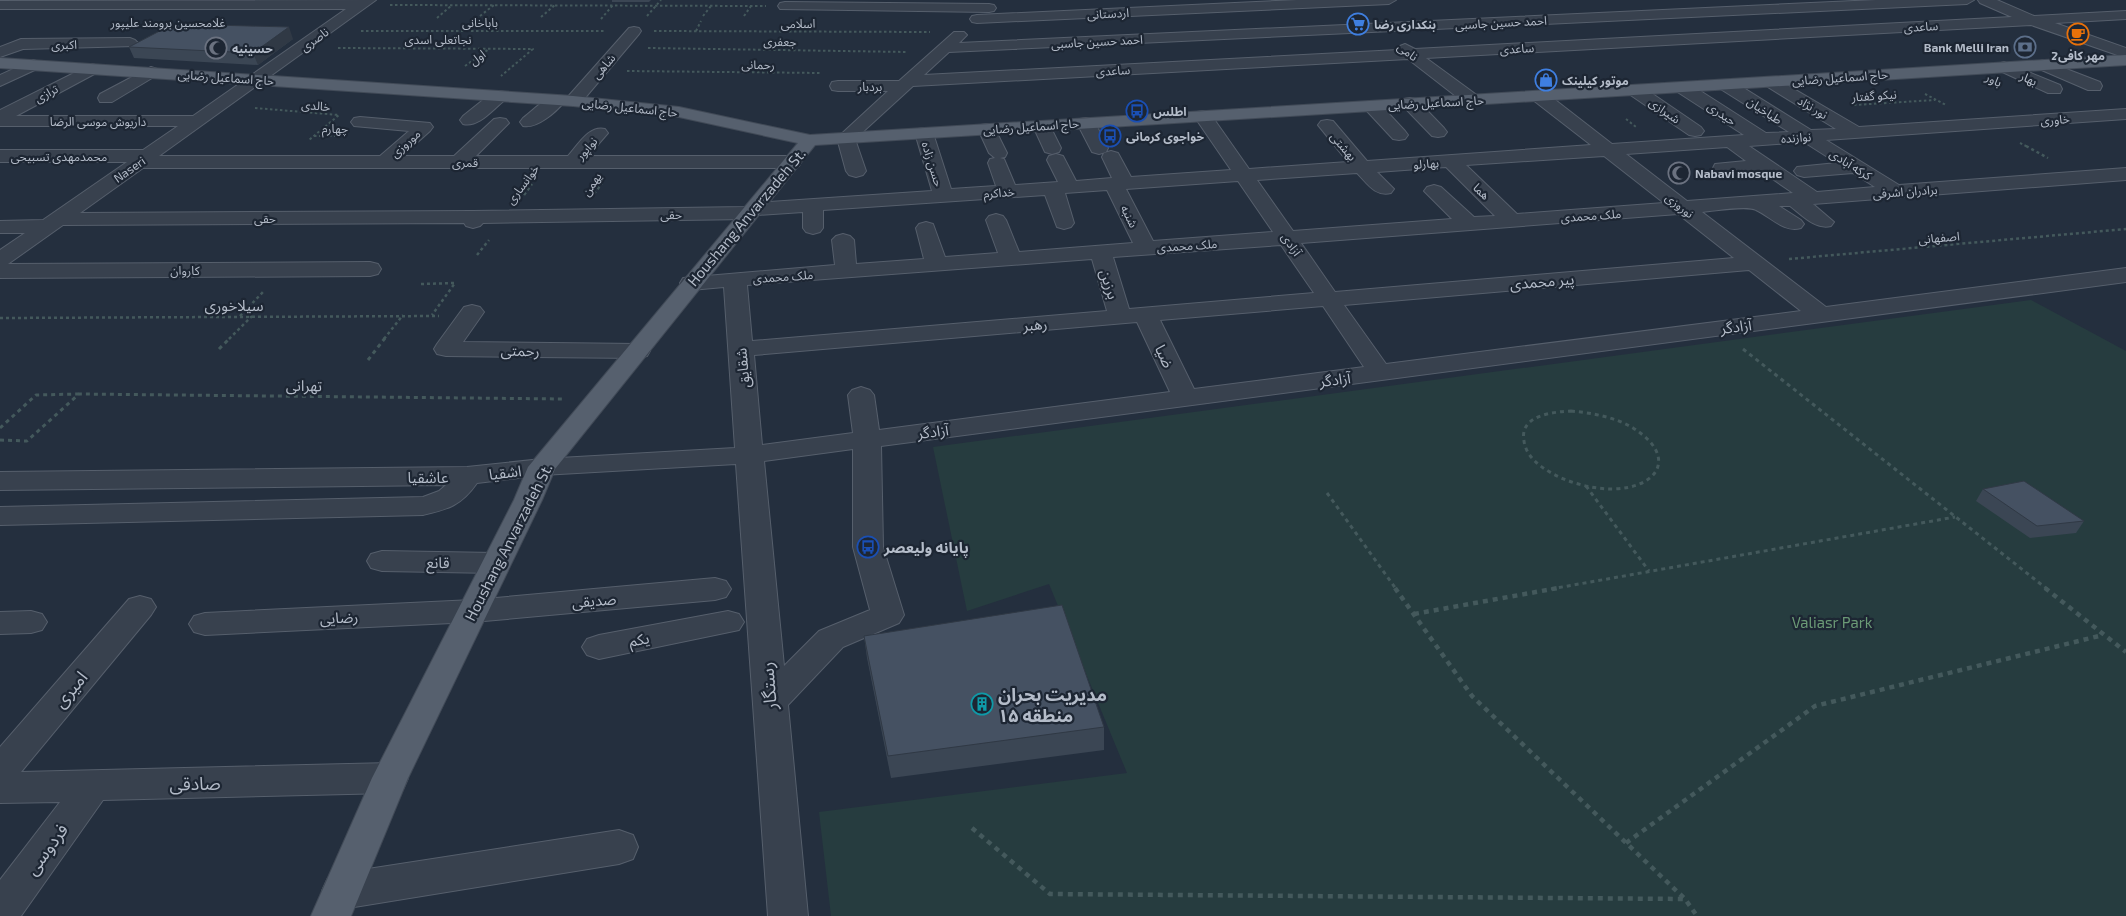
<svg xmlns="http://www.w3.org/2000/svg" width="2126" height="916" font-family="'Exo 2','Noto Sans Arabic',sans-serif">
<rect width="100%" height="100%" fill="#242f3e"/>
<path fill="#263c3f" d="M 2031,300 L 2126,351 L 2126,916 L 831,916 L 819,812 L 1127,773 L 1049,584 L 967,611 L 933,447 Z"/>
<g fill="none" stroke-linecap="round" stroke-linejoin="round">
<g stroke="#565f6c" stroke-width="2">
<g id="minor">
<path d="M 376,0 L 159,156 L 380,156 L 409,131 L 354,126 L 351,122 L 354,118 L 360,117 L 430,123 L 433,127 L 430,131 L 402,156 L 454,156 L 494,119 L 500,118 L 506,119 L 509,123 L 476,156 L 568,156 C 578,145 589,125 605,129 L 608,133 L 588,156 L 792,156 L 799,158 L 801,162 L 799,166 L 792,168 L 143,168 L 80,213 L 473,211 L 745,207 L 754,203 L 932,191 L 915,133 L 918,129 L 924,128 L 930,129 L 933,133 L 951,189 L 996,186 L 988,163 L 990,159 L 995,158 L 989,153 L 978,129 L 981,125 L 987,124 L 993,125 L 1007,153 L 1005,157 L 1000,158 L 1004,159 L 1015,185 L 1058,182 L 1047,160 L 1049,156 L 1056,154 L 1063,156 L 1076,181 L 1112,178 L 1102,157 L 1104,153 L 1111,151 L 1118,153 L 1131,177 L 1231,170 L 1194,116 L 1197,112 L 1203,111 L 1209,112 L 1249,169 L 1348,162 L 1318,125 L 1321,121 L 1327,120 L 1333,121 L 1367,161 L 1591,145 L 1533,100 L 1531,96 L 1533,92 L 1545,92 L 1612,144 L 1744,135 L 1676,91 L 1674,87 L 1676,83 L 1688,83 L 1766,133 L 1789,132 L 1719,88 L 1717,84 L 1719,80 L 1731,80 L 1811,130 L 1836,129 L 1763,84 L 1761,81 L 1763,78 L 1775,78 L 1859,127 L 2126,109 L 2126,119 L 1826,140 L 1899,185 L 2126,168 L 2126,180 L 1813,204 L 1834,222 L 1831,226 C 1815,230 1802,215 1790,206 L 1779,206 L 1801,220 L 1804,224 L 1801,228 C 1784,233 1771,217 1756,210 C 1747,205 1713,211 1702,212 L 1826,307 L 2126,268 L 2126,282 L 881,446 L 883,547 L 904,615 L 899,623 L 843,647 L 788,705 L 808,916 L 768,916 L 736,464 L 542,475 L 477,483 C 461,506 448,509 423,515 L 0,525 L 0,507 L 423,497 L 439,491 L 446,485 L 0,490 L 0,472 L 467,467 L 542,459 L 735,448 L 724,287 L 691,290 L 683,288 L 680,283 L 683,278 L 835,265 L 832,240 L 836,236 L 843,234 L 850,236 L 854,240 L 856,264 L 924,259 L 916,228 L 919,224 L 926,222 L 933,224 L 945,257 L 998,253 L 986,220 L 989,216 L 996,214 L 1003,216 L 1006,220 L 1019,252 L 1133,243 L 1107,190 L 1065,193 L 1074,223 L 1071,227 L 1064,229 L 1057,227 L 1045,195 L 823,210 L 823,228 L 820,232 L 813,234 L 806,232 L 803,228 L 803,212 L 758,215 L 756,217 L 749,219 L 483,223 L 480,226 L 473,228 L 466,226 L 464,223 L 63,225 L 8,264 L 370,262 L 378,264 L 381,269 L 378,274 L 370,276 L 0,278 L 0,250 L 25,233 L 0,233 L 0,221 L 43,220 L 127,162 L 0,162 L 0,150 L 143,150 L 178,126 L 0,126 L 0,110 L 92,64 L 98,66 L 100,69 L 98,72 L 16,116 L 193,116 L 346,9 L 0,9 L 0,1 ZM 1804,142 L 1837,163 L 1797,167 L 1794,171 L 1797,175 L 1804,177 L 1853,173 L 1875,187 L 1817,192 L 1749,146 ZM 1727,147 L 1746,161 L 1715,164 L 1713,168 L 1715,172 L 1722,174 L 1761,171 L 1793,193 L 1687,201 L 1626,154 ZM 1604,156 L 1664,203 L 1517,214 L 1466,165 ZM 1446,167 L 1495,216 L 1474,217 L 1441,187 L 1434,185 L 1427,187 L 1424,191 L 1452,219 L 1293,231 L 1257,180 L 1357,173 C 1367,183 1375,197 1391,193 L 1394,189 L 1377,172 ZM 1238,181 L 1273,232 L 1153,241 L 1126,189 ZM 1678,214 L 1734,258 L 1335,292 L 1301,243 ZM 1281,245 L 1314,293 L 1129,309 L 1113,257 ZM 1092,259 L 1107,311 L 752,341 L 747,285 ZM 1749,270 L 1801,311 L 1386,364 L 1344,305 ZM 1323,306 L 1364,367 L 1194,389 L 1160,320 ZM 1137,322 L 1170,392 L 879,430 L 874,395 L 870,390 L 861,387 L 852,390 L 848,395 L 853,433 L 762,445 L 754,355 ZM 853,449 L 853,547 L 870,610 L 819,631 L 784,666 L 764,461 Z"/>
<path d="M 1297,0 L 1396,0 L 1389,4 L 977,23 L 972,22 L 970,19 L 972,16 L 977,15 Z"/>
<path d="M 1876,0 L 1974,0 L 1967,4 L 949,52 L 924,75 L 1398,50 L 1400,46 L 1405,44 L 1415,49 L 2012,17 L 1980,3 L 1978,0 L 1997,0 L 2034,16 L 2126,11 L 2126,19 L 2055,23 L 2126,48 L 2126,58 L 2031,25 L 1426,58 L 1478,96 L 1480,100 L 1478,104 L 1466,104 L 1408,59 L 913,86 L 855,139 L 866,171 L 863,175 L 856,177 L 849,175 L 846,171 L 837,138 L 888,91 L 838,91 L 832,90 L 830,86 L 832,82 L 838,81 L 899,81 L 954,32 L 964,32 L 967,35 L 959,43 Z"/>
<path d="M 785,2 L 989,4 L 994,5 L 996,8 L 994,11 L 989,12 L 780,9 L 778,6 L 780,3 Z"/>
<path d="M 634,27 L 639,28 L 641,31 L 639,34 L 579,105 L 567,105 L 565,101 C 556,112 537,129 523,126 L 520,122 L 523,118 C 534,110 548,93 563,96 L 565,100 L 629,28 Z"/>
<path d="M 130,38 L 135,40 L 138,43 L 135,46 L 23,49 L 0,57 L 0,47 L 21,39 Z"/>
<path d="M 33,60 L 39,62 L 41,65 L 39,68 L 0,86 L 0,75 Z"/>
<path d="M 2043,60 L 2100,82 L 2102,86 L 2100,90 L 2088,90 L 2037,68 L 2035,65 L 2037,62 Z"/>
<path d="M 2004,62 L 2060,85 L 2062,89 L 2060,93 L 2048,93 L 1998,70 L 1996,67 L 1998,64 Z"/>
<path d="M 151,67 L 157,69 L 159,72 L 157,75 L 112,102 L 100,102 L 98,98 L 100,94 Z"/>
<path d="M 1635,85 L 1641,86 L 1701,127 L 1704,131 L 1701,135 L 1695,136 L 1689,135 L 1629,94 L 1627,90 L 1629,86 Z"/>
<path d="M 499,91 L 505,92 L 507,96 L 505,100 C 493,109 479,128 463,124 L 460,120 L 463,116 L 493,92 Z"/>
<path d="M 1410,98 L 1416,99 L 1444,128 L 1447,132 L 1444,136 L 1438,137 L 1432,136 L 1404,107 L 1401,103 L 1404,99 Z"/>
<path d="M 1372,101 L 1378,102 L 1405,131 L 1408,135 L 1405,139 L 1399,140 L 1393,139 L 1366,110 L 1363,106 L 1366,102 Z"/>
<path d="M 1086,118 L 1092,119 L 1095,123 L 1108,148 L 1106,152 L 1099,154 L 1092,152 L 1077,123 L 1080,119 Z"/>
<path d="M 1042,121 L 1048,122 L 1061,148 L 1059,152 L 1052,154 L 1045,152 L 1033,126 L 1036,122 Z"/>
<path d="M 472,305 L 480,307 L 484,312 L 463,342 L 638,344 L 647,346 L 650,351 L 647,356 L 638,358 L 446,356 L 437,354 L 434,349 L 437,344 L 464,307 Z"/>
<path d="M 382,551 L 495,553 L 506,556 L 510,563 L 506,570 L 495,573 L 382,571 L 371,568 L 367,561 L 371,554 Z"/>
<path d="M 715,578 L 726,581 L 731,589 L 726,597 L 715,600 L 473,622 L 205,635 L 194,632 L 189,624 L 194,616 L 205,613 L 473,600 Z"/>
<path d="M 140,596 L 151,599 L 156,607 L 151,615 L 21,772 L 390,763 L 403,767 L 408,778 L 403,789 L 390,793 L 103,800 L 21,916 L 0,916 L 0,880 L 60,802 L 0,803 L 0,747 L 129,599 Z"/>
<path d="M 31,611 L 42,614 L 47,622 L 42,630 L 31,633 L 0,634 L 0,612 Z"/>
<path d="M 728,611 L 739,614 L 744,622 L 739,630 L 599,659 L 587,655 L 582,647 L 587,639 L 599,635 Z"/>
<path d="M 619,830 L 633,835 L 638,847 L 633,859 L 619,864 L 342,909 L 328,904 L 322,891 L 328,878 L 342,873 Z"/>
</g>
</g>
<g stroke="#414a57" stroke-width="2">
<path id="major" d="M 2126,55 L 2126,65 L 815,145 L 555,469 L 542,500 L 408,778 L 351,916 L 311,916 L 372,778 L 514,500 L 528,467 L 798,143 L 679,117 L 573,106 L 0,68 L 0,58 L 573,96 L 679,107 L 810,135 Z"/>
</g>
<g stroke="#44595c" stroke-width="2" stroke-dasharray="2.5 2.5" stroke-linecap="butt">
<path d="M 390,5 L 766,6"/>
<path d="M 480,16 L 494,5"/>
<path d="M 647,16 L 661,0"/>
<path d="M 703,16 L 711,6"/>
<path d="M 744,16 L 751,6"/>
<path d="M 541,17 L 555,5"/>
<path d="M 437,18 L 452,5"/>
<path d="M 601,19 L 613,5"/>
<path d="M 361,31 L 605,31"/>
<path d="M 654,31 L 930,32"/>
<path d="M 696,31 L 701,21"/>
<path d="M 338,48 L 533,49 L 501,76"/>
<path d="M 648,48 L 907,52"/>
<path d="M 465,66 L 489,49"/>
<path d="M 627,71 L 821,73"/>
<path d="M 1925,94 L 1946,105"/>
<path d="M 1854,105 L 1935,100"/>
<path d="M 255,108 L 339,115 L 309,140"/>
<path d="M 1626,119 L 1636,127"/>
<path d="M 314,136 L 343,136"/>
<path d="M 2020,143 L 2028,147"/>
</g>
<g stroke="#44595c" stroke-width="2.5" stroke-dasharray="3 3" stroke-linecap="butt">
<path d="M 2026,146 L 2048,158"/>
<path d="M 594,194 L 602,183"/>
<path d="M 524,195 L 532,184"/>
<path d="M 477,255 L 489,240"/>
<path d="M 1789,259 L 2126,229"/>
<path d="M 421,284 L 455,283 L 432,315"/>
<path d="M 240,316 L 263,292"/>
<path d="M 0,318 L 439,316"/>
<path d="M 229,339 L 252,316"/>
<path d="M 384,339 L 403,315"/>
</g>
<g stroke="#44595c" stroke-width="3" stroke-dasharray="4 4" stroke-linecap="butt">
<path d="M 219,349 L 230,338"/>
<path d="M 1743,349 L 2047,589"/>
<path d="M 368,360 L 385,338"/>
<path d="M 1571,411 C 1592,413 1615,417 1633,428 C 1678,456 1659,488 1613,489 C 1587,489 1558,480 1538,464 C 1531,458 1525,450 1524,441 C 1519,415 1553,412 1571,411 Z"/>
<path d="M 0,428 L 36,395 L 79,394"/>
<path d="M 0,440 L 27,441 L 79,394 L 564,399"/>
<path d="M 1586,486 L 1649,571"/>
<path d="M 1327,493 L 1396,589"/>
<path d="M 1551,589 L 1955,517"/>
</g>
<g stroke="#44595c" stroke-width="4.5" stroke-dasharray="5 5" stroke-linecap="butt">
<path d="M 1395,588 L 1472,696 L 1685,899 L 1697,916"/>
<path d="M 2045,588 L 2126,652"/>
<path d="M 1414,614 L 1558,588"/>
<path d="M 972,828 L 1050,894 L 1685,899"/>
<path d="M 1626,843 L 1815,706 L 2103,635"/>
</g>
<use href="#minor" fill="#38414e" fill-rule="evenodd"/>
<use href="#major" fill="#56606e" fill-rule="evenodd"/>
</g>
<g fill="#3b4654">
<path d="M 612,0 L 651,0 L 649,2 L 612,2 Z"/>
<path d="M 293,39 L 258,65 L 134,58 L 129,47 Z"/>
<path d="M 1983,489 L 2084,521 L 2076,533 L 2030,538 L 1976,501 Z"/>
<path d="M 864,636 L 1104,727 L 1104,750 L 891,778 L 867,658 Z"/>
</g>
<path fill="#303945" d="M 289,27 L 293,39 L 258,65 L 253,53 Z"/>
<g fill="#455162" stroke="#303945">
<path d="M 173,24 L 289,27 L 253,53 L 129,47 Z"/>
<path d="M 2024,481 L 2084,521 L 2037,526 L 1983,489 Z"/>
<path d="M 1062,605 L 1104,727 L 888,756 L 864,636 Z"/>
</g>
<defs>
<g id="supermarket-ring" transform="scale(1.125)"><circle r="9.5" fill="#1d2633" stroke="#3f7fe0" stroke-width="1.5"/><path d="M-6-5.5h2.5l.6 2H6L4.5 2H-2.5L-4.4-4H-6ZM-1.5 3.2a1.3 1.3 0 1 0 .1 0ZM3 3.2a1.3 1.3 0 1 0 .1 0Z" fill="#3f7fe0"/></g>
<g id="cafe-ring" transform="scale(1.125)"><circle r="9.5" fill="#1d2633" stroke="#e8710a" stroke-width="1.5"/><path d="M-5.5-4.5H6V0H3Q3 3.5 0 3.5H-2.5Q-5.5 3.5-5.5 0ZM3-3.2v2h1.7v-2ZM-6 4.5H4V6H-6Z" fill="#e8710a"/></g>
<g id="bank-ring" transform="scale(1.125)"><circle r="9.5" fill="#1d2633" stroke="#5c6f8a" stroke-width="1.5"/><path d="M-6-4H6V4H-6ZM0-2.3a2.3 2.3 0 1 0 0 4.6a2.3 2.3 0 1 0 0-4.6Z" fill="#5c6f8a"/></g>
<g id="mosque-ring" transform="scale(1.125)"><circle r="9.5" fill="#1d2633" stroke="#6b7280" stroke-width="1.5"/><path d="M3.5-4.9A6 6 0 1 0 3.5 4.9A5 5 0 1 1 3.5-4.9Z" fill="#6b7280"/></g>
<g id="shop-ring" transform="scale(1.125)"><circle r="9.5" fill="#1d2633" stroke="#3f7fe0" stroke-width="1.5"/><path d="M-5-2.5h2.3a2.7 3.5 0 0 1 5.4 0H5L5.5 6h-11ZM-1.5-2.5h3a1.5 2.3 0 0 0-3 0Z" fill="#3f7fe0"/></g>
<g id="bus-ring" transform="scale(1.125)"><circle r="9.5" fill="#1d2633" stroke="#1a4fb4" stroke-width="1.5"/><path d="M-5-6H5V4H4V6H2V4H-2V6H-4V4H-5ZM-3.5-4V0h7V-4ZM-3.5 1.2v1.5H-2V1.2ZM2 1.2v1.5H3.5V1.2Z" fill="#1a4fb4"/></g>
<g id="building-ring" transform="scale(1.125)"><circle r="9.5" fill="#1d2633" stroke="#0f9aa8" stroke-width="1.5"/><path d="M-4-6H4V6H1V3H-1V6H-4ZM-2.5-4.3h1.7v1.8h-1.7ZM.8-4.3h1.7v1.8H.8ZM-2.5-1h1.7V.8h-1.7ZM.8-1h1.7V.8H.8Z" fill="#0f9aa8"/></g>
</defs>
<g fill-rule="evenodd">
<use href="#supermarket-ring" x="1358" y="24"/>
<use href="#cafe-ring" x="2078" y="34"/>
<use href="#bank-ring" x="2025" y="47"/>
<use href="#mosque-ring" x="216" y="48"/>
<use href="#shop-ring" x="1546" y="80"/>
<use href="#bus-ring" x="1137" y="111"/>
<use href="#bus-ring" x="1110" y="136"/>
<use href="#mosque-ring" x="1679" y="173"/>
<use href="#bus-ring" x="868" y="547"/>
<use href="#building-ring" x="982" y="704"/>
</g>
<g text-anchor="middle" dominant-baseline="central" stroke-width="4.5" stroke-linejoin="round" paint-order="stroke">
<g font-size="12" fill="#b4bcc9" stroke="#1d2633">
<text transform="translate(1108 13) rotate(-3)">اردستانی</text>
<text x="168" y="22">غلامحسین برومند علیپور</text>
<text x="480" y="22">باباخانی</text>
<text transform="translate(1501 22) rotate(-3)">احمد حسین جاسبی</text>
<text x="798" y="23">اسلامی</text>
<text transform="translate(1921 26) rotate(-3)">ساعدی</text>
<text transform="translate(314 39) rotate(-36)">ناصری</text>
<text x="438" y="39">نجاتعلی اسدی</text>
<text transform="translate(780 41) rotate(1)">جعفری</text>
<text transform="translate(1097 41) rotate(-3)">احمد حسین جاسبی</text>
<text transform="translate(64 44) rotate(-1)">اکبری</text>
<text transform="translate(1517 48) rotate(-3)">ساعدی</text>
<text transform="translate(1408 51) rotate(37)">نامی</text>
<text transform="translate(477 57) rotate(-36)">اول</text>
<text transform="translate(758 64) rotate(1)">رحمانی</text>
<text transform="translate(603 66) rotate(-49)">شاهی</text>
<text transform="translate(1113 70) rotate(-3)">ساعدی</text>
<text transform="translate(226 77) rotate(4)">حاج اسماعیل رضایی</text>
<text transform="translate(1840 77) rotate(-4)">حاج اسماعیل رضایی</text>
<text transform="translate(2029 78) rotate(24)">بهار</text>
<text transform="translate(1994 79) rotate(25)">باور</text>
<text x="870" y="86">بردبار</text>
<text transform="translate(46 93) rotate(-28)">ترازی</text>
<text transform="translate(1874 95) rotate(-4)">نیکو گفتار</text>
<text transform="translate(1436 102) rotate(-3)">حاج اسماعیل رضایی</text>
<text transform="translate(316 105) rotate(5)">خالدی</text>
<text transform="translate(630 107) rotate(6)">حاج اسماعیل رضایی</text>
<text transform="translate(1813 107) rotate(31)">نور نژاد</text>
<text transform="translate(1665 110) rotate(35)">شیرازی</text>
<text transform="translate(1765 110) rotate(33)">طباخیان</text>
<text transform="translate(1722 113) rotate(34)">حیدری</text>
<text transform="translate(2055 119) rotate(-4)">خاوری</text>
<text x="98" y="121">داریوش موسی الرضا</text>
<text transform="translate(1031 126) rotate(-4)">حاج اسماعیل رضایی</text>
<text x="335" y="128">چهارم</text>
<text transform="translate(1796 137) rotate(-4)">نوازنده</text>
<text transform="translate(405 143) rotate(-42)">موروزی</text>
<text transform="translate(1344 146) rotate(50)">بهشتی</text>
<text transform="translate(586 148) rotate(-48)">نواپور</text>
<text x="59" y="156">محمدمهدی تسبیحی</text>
<text x="465" y="162">قمری</text>
<text transform="translate(1426 163) rotate(-4)">بهارلو</text>
<text transform="translate(933 164) rotate(73)">حسن زاده</text>
<text transform="translate(1851 164) rotate(32)">کرکه آبادی</text>
<text transform="translate(129 169) rotate(-35)">Naseri</text>
<text transform="translate(522 184) rotate(-53)">خوانساری</text>
<text transform="translate(591 184) rotate(-57)">یهمن</text>
<text transform="translate(1482 191) rotate(44)">هما</text>
<text transform="translate(1905 191) rotate(-4)">برادران اشرفی</text>
<text transform="translate(999 192) rotate(-4)">خداکرم</text>
<text transform="translate(1680 205) rotate(38)">نوروزی</text>
<text transform="translate(671 214) rotate(-1)">حقی</text>
<text transform="translate(1591 215) rotate(-4)">ملک محمدی</text>
<text transform="translate(1130 216) rotate(64)">شنبه</text>
<text x="265" y="218">حقی</text>
<text transform="translate(1939 237) rotate(-5)">اصفهانی</text>
<text transform="translate(1292 244) rotate(55)">آزادی</text>
<text transform="translate(1187 245) rotate(-4)">ملک محمدی</text>
<text x="185" y="270">کاروان</text>
<text transform="translate(783 276) rotate(-4)">ملک محمدی</text>
</g>
<g font-size="12" font-weight="bold" fill="#b4bcc9" stroke="#1d2633" text-anchor="start">
<text x="1374" y="24">بنکداری رضا</text>
<text x="2009" y="47" text-anchor="end">Bank Melli Iran</text>
<text x="232" y="48">حسینیه</text>
<text x="2078" y="55" text-anchor="middle">2مهر کافی</text>
<text x="1562" y="80">موتور کیلینک</text>
<text x="1153" y="111">اطلس</text>
<text x="1126" y="136">خواجوی کرمانی</text>
<text x="1695" y="173">Nabavi mosque</text>
</g>
<g font-size="15" fill="#b4bcc9" stroke="#1d2633">
<text transform="translate(746 217) rotate(-50)">Houshang Anvarzadeh St.</text>
<text transform="translate(1542 281) rotate(-5)">پیر محمدی</text>
<text transform="translate(1110 284) rotate(73)">برزین</text>
<text x="234" y="305">سیلاخوری</text>
<text transform="translate(1035 324) rotate(-5)">رهبر</text>
<text transform="translate(1736 326) rotate(-7)">آزادگر</text>
<text transform="translate(520 350) rotate(1)">رحمتی</text>
<text transform="translate(1165 356) rotate(64)">ضیا</text>
<text transform="translate(742 368) rotate(-95)">شقایق</text>
<text transform="translate(1335 379) rotate(-7)">آزادگر</text>
<text transform="translate(304 385) rotate(1)">تهرانی</text>
<text transform="translate(933 431) rotate(-7)">آزادگر</text>
<text transform="translate(505 472) rotate(-7)">اشقیا</text>
<text x="428" y="477">عاشقیا</text>
<text transform="translate(508 542) rotate(-63)">Houshang Anvarzadeh St.</text>
<text transform="translate(438 562) rotate(1)">قانع</text>
<text transform="translate(594 600) rotate(-5)">صدیقی</text>
<text transform="translate(339 617) rotate(-3)">رضایی</text>
<text transform="translate(639 639) rotate(-11)">یکم</text>
</g>
<g font-size="15" font-weight="bold" fill="#b4bcc9" stroke="#1d2633" text-anchor="start">
<text x="884" y="547">پایانه ولیعصر</text>
</g>
<g font-size="15" fill="#6b9a76" stroke="#1d2633">
<text x="1832" y="622">Valiasr Park</text>
</g>
<g font-size="18" fill="#b4bcc9" stroke="#1d2633">
<text transform="translate(768 686) rotate(-95)">رستگار</text>
<text transform="translate(70 689) rotate(-50)">امیری</text>
<text transform="translate(195 783) rotate(-1)">صادقی</text>
<text transform="translate(46 849) rotate(-54)">فردوسی</text>
</g>
<g font-size="18" font-weight="bold" fill="#b4bcc9" stroke="#1d2633" text-anchor="start">
<text x="998" y="694">مدیریت بحران<tspan x="998" dy="21">منطقه ۱۵</tspan></text>
</g>
</g>
</svg>
